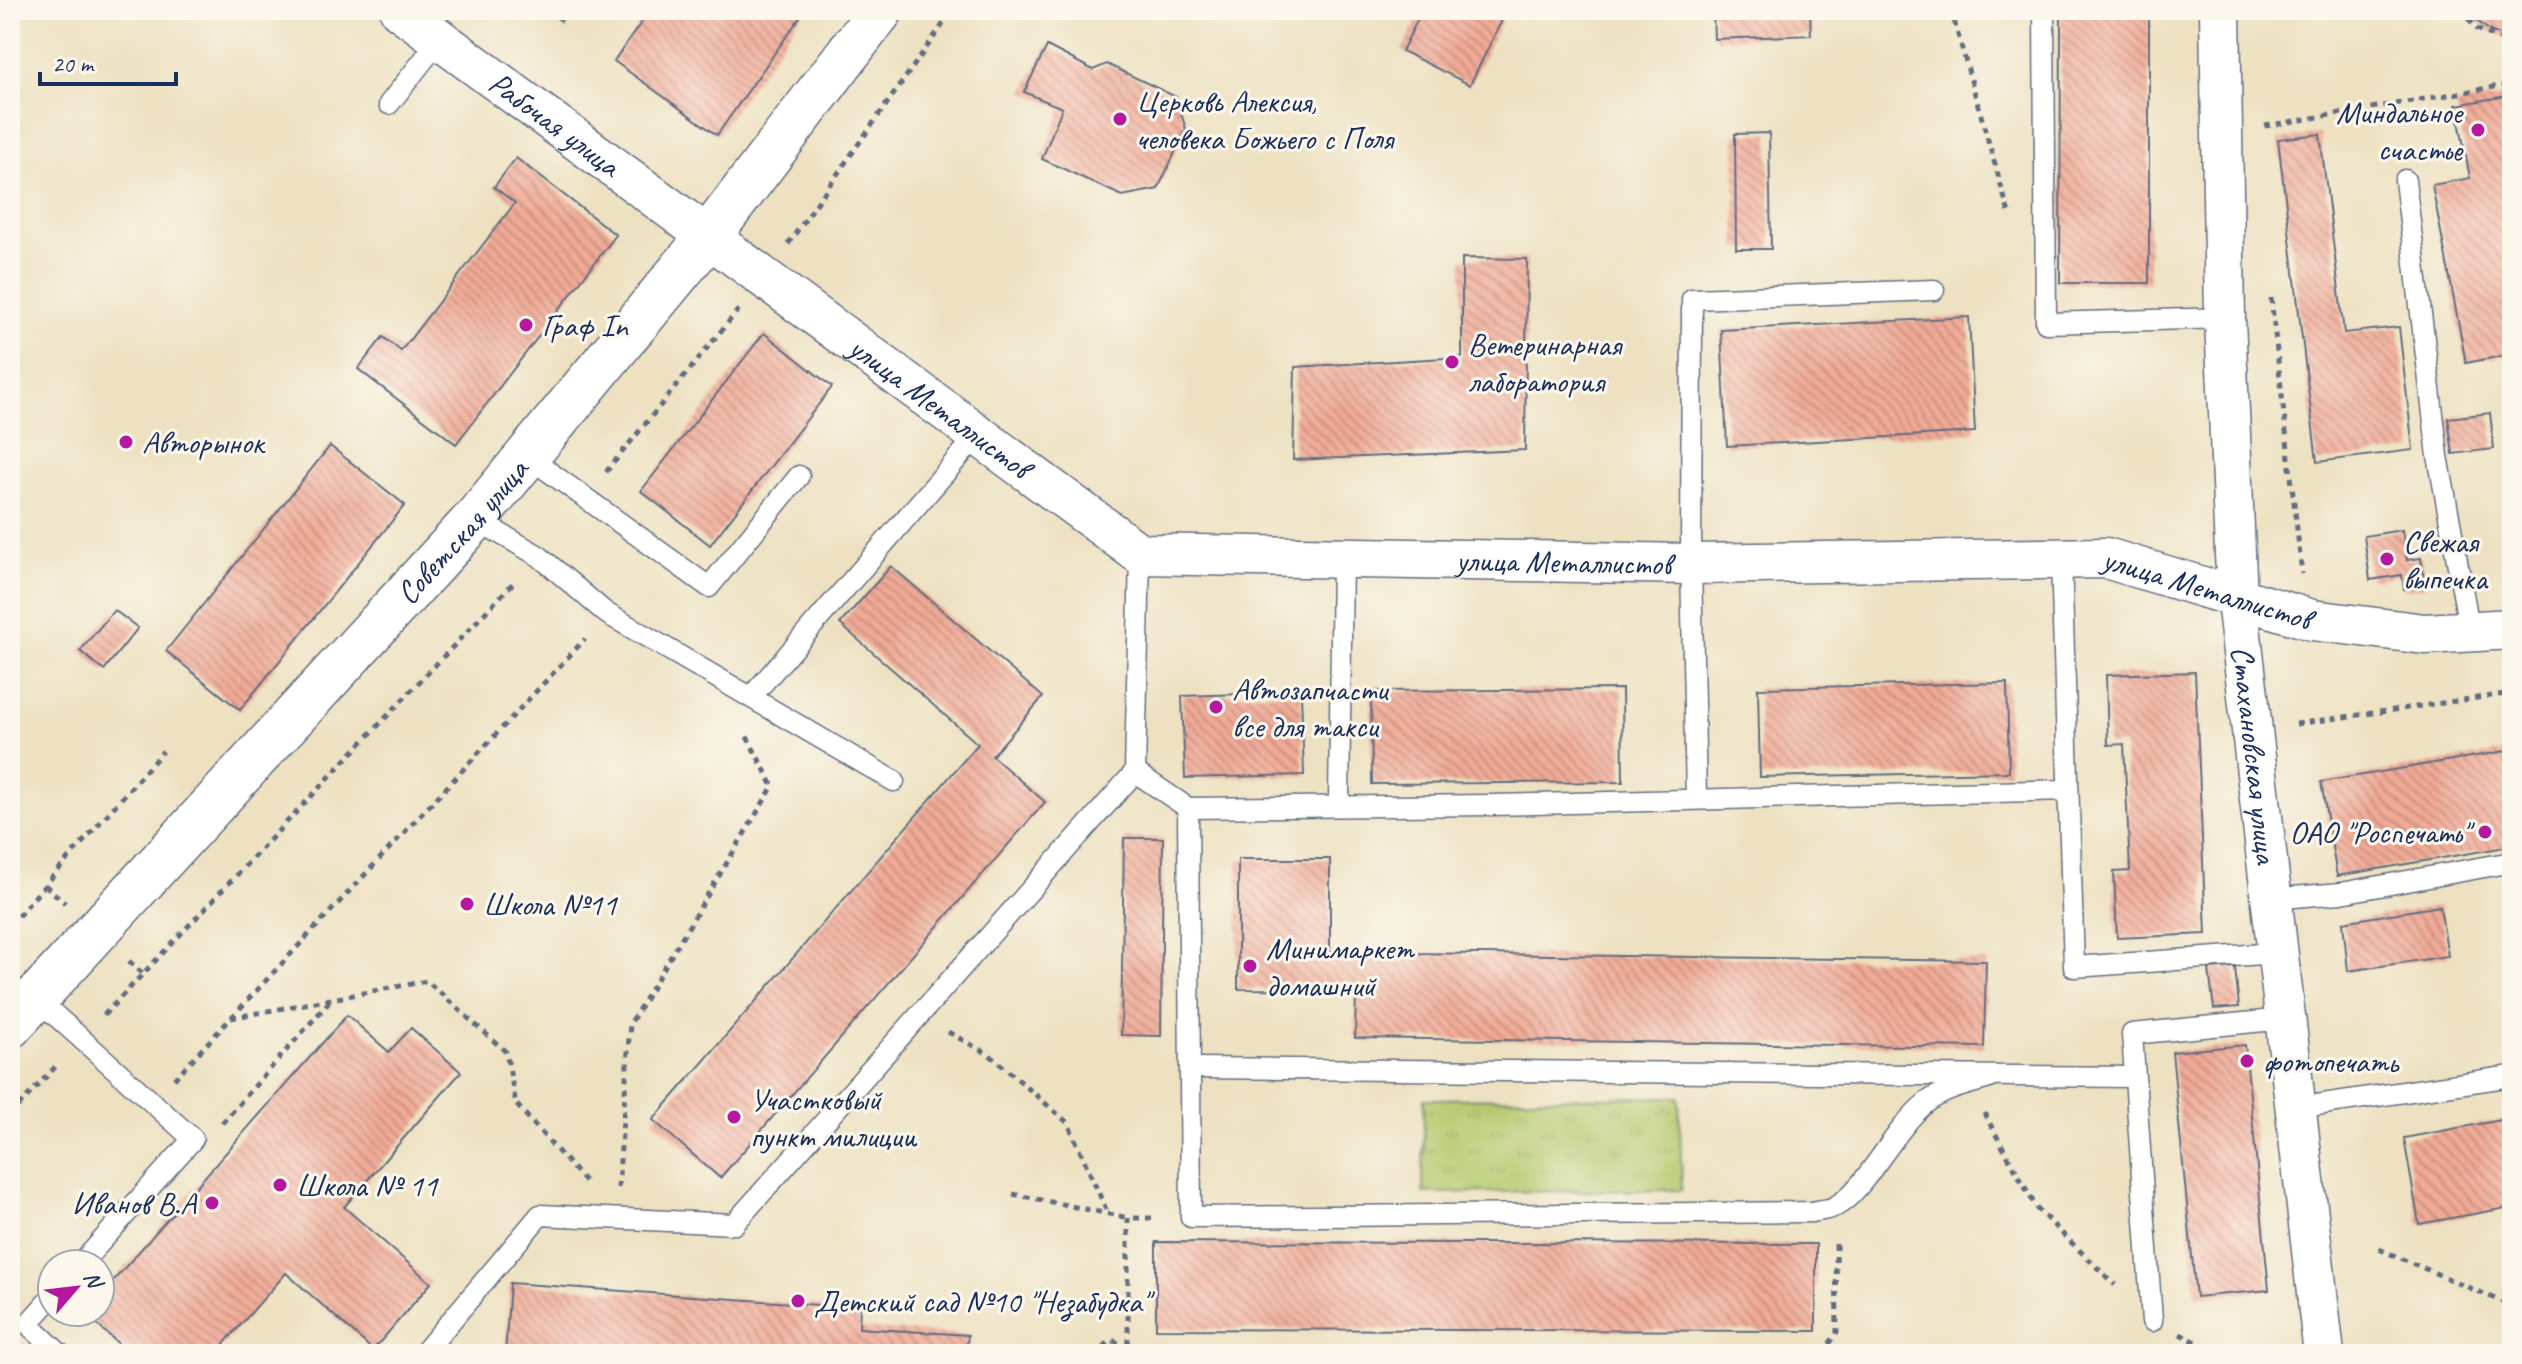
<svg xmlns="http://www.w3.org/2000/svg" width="2522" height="1364" font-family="Caveat,sans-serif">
<defs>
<pattern id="grass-tufts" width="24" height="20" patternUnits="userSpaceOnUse" patternTransform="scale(2)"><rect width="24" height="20" fill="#b5c96d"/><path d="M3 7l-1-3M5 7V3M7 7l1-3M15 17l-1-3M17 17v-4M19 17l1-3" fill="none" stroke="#9bad61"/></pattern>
<pattern id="building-back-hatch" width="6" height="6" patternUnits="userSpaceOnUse" patternTransform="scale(2)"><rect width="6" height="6" fill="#f1aa96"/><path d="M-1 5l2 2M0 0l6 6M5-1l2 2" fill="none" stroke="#c28b7e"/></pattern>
</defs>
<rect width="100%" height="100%" fill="#fbf7ec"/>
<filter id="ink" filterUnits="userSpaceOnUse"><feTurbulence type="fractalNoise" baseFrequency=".0125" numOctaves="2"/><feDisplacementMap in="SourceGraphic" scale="16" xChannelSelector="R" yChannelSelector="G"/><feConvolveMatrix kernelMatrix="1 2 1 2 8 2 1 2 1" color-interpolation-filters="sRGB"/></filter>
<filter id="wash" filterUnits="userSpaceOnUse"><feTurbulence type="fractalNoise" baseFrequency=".006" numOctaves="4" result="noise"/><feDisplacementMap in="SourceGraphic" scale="32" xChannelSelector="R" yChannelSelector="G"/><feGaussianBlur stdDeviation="1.8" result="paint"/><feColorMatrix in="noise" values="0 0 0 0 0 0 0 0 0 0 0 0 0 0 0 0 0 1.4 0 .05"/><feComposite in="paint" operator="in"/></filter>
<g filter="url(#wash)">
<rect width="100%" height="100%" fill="#ede1c1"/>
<path fill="url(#grass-tufts)" stroke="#687c66" stroke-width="2" d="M 1679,1097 L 1682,1190 L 1423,1193 L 1424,1099 Z"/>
<g id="blocks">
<g fill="url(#building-back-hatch)">
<path d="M 546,10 L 569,10 L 561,21 Z"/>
<path d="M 650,10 L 805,10 L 717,135 L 614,61 Z"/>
<path d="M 1422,10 L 1507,10 L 1470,85 L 1402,51 Z"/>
<path d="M 1713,10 L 1810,10 L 1811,35 L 1714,39 Z"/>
<path d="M 2061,10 L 2149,10 L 2149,283 L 2060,283 Z"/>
<path d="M 2463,10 L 2512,10 L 2512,40 L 2490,31 Z"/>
<path d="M 1047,46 L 1093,70 L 1107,64 L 1176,97 L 1186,129 L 1158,189 L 1122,196 L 1042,159 L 1062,108 L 1024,92 Z"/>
<path d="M 2512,95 L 2512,372 L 2511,372 L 2507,355 L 2466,363 L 2432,185 L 2470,178 L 2456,105 Z"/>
<path d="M 1769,133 L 1771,249 L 1736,249 L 1735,134 Z"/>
<path d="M 2320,134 L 2344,333 L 2399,327 L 2413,450 L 2317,462 L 2278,139 Z"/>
<path d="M 516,158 L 616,235 L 456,444 L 358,369 L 383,337 L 401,351 L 515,203 L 494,187 Z"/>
<path d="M 1462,258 L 1527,259 L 1525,450 L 1293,460 L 1295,367 L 1462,357 Z"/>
<path d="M 1969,317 L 1975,432 L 1727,446 L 1721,330 Z"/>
<path d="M 764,333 L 832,387 L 710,545 L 641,491 Z"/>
<path d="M 2490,413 L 2494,449 L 2453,454 L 2448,418 Z"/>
<path d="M 330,446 L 405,505 L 240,710 L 166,651 Z"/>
<path d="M 2402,530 L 2407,560 L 2421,558 L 2425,586 L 2404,589 L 2402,575 L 2370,580 L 2364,536 Z"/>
<path d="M 891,566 L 1043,697 L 992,756 L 1045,802 L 720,1178 L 653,1120 L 978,744 L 840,624 Z"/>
<path d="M 114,610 L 138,628 L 104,670 L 80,651 Z"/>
<path d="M 2195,672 L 2206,934 L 2117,938 L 2114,872 L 2130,871 L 2124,744 L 2108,745 L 2106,675 Z"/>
<path d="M 2007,683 L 2009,772 L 1760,777 L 1758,688 Z"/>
<path d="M 1622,689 L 1623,782 L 1372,784 L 1371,691 Z"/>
<path d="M 1301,692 L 1304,775 L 1185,778 L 1182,696 Z"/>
<path d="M 2512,750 L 2512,846 L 2337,876 L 2321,782 Z"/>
<path d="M 1124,838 L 1163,838 L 1161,1036 L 1121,1035 Z"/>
<path d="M 1238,859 L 1330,859 L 1330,952 L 1986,961 L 1984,1047 L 1355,1038 L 1356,990 L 1238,989 Z"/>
<path d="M 2440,906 L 2448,956 L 2348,971 L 2343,922 Z"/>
<path d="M 2235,967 L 2239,1007 L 2214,1009 L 2209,969 Z"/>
<path d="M 347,1015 L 389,1052 L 411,1028 L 461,1072 L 344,1207 L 431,1283 L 373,1350 L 286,1273 L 215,1354 L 130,1354 L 85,1314 L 100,1312 L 100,1296 Z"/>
<path d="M 2245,1045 L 2269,1290 L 2196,1297 L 2172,1052 Z"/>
<path d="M 2512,1118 L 2512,1207 L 2419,1224 L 2404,1138 Z"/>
<path d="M 1156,1242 L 1816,1244 L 1816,1331 L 1156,1329 Z"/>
<path d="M 510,1283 L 860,1308 L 859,1328 L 968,1335 L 966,1354 L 505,1354 Z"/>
</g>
</g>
</g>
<g filter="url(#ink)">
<use href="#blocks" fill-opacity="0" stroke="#646d81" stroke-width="2"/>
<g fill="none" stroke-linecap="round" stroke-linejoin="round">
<g stroke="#646d81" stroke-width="23">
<g id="lane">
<path d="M 2044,10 L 2046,323 L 2225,318"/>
<path d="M 389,104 L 440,39"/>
<path d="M 2405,180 L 2438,456 L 2470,632"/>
<path d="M 527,456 L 709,587 L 799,476"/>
<path d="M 475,519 L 539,556 L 606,613 L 894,781"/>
<path d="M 2061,558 L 2074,967 L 2277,953"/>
<path d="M 751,697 L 978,435"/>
<path d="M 1135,772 L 1188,808 L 1492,805 L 2068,790"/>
<path d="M 1696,798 L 1691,564 L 1692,299 L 1934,290"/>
<path d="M 1339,805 L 1342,558"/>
<path d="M 1188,808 L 1191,1217 L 1812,1212 C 1819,1210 1830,1210 1836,1206 C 1865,1191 1894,1128 1926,1103 C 1944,1089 1969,1084 1990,1078"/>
<path d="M 2270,899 L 2341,893 L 2512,862"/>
<path d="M 36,998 L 193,1139 L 81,1264"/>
<path d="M 1193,1068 L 2133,1077"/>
<path d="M 2296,1108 L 2512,1076"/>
<path d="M 52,1297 L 28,1324 L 60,1354"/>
<path d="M 2152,1321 L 2132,1034 L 2284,1019"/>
<path d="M 423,1354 L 540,1215 L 734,1224 L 1135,772 L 1140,554"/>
</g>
</g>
<g stroke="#646d81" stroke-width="43">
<g id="street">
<path id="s1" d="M 400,10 L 1140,554 L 1691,564 L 2106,558 L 2312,620 L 2425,634 L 2512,629"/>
<path id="s2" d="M 2220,10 L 2225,318 L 2237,600 L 2324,1354"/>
</g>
</g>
<g stroke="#646d81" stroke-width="47">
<g id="secondary">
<path id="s3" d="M 10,1026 L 475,519 L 709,236 L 881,10"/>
</g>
</g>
<g stroke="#646d81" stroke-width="5" stroke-dasharray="6 6" stroke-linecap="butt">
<path d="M 1951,10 L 2010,217"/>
<path d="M 2461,10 L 2477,29 L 2512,44"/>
<path d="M 2265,126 L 2512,84"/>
<path d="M 788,244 L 953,10"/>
<path d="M 2271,298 L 2302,574"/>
<path d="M 606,472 L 739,309"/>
<path d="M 2296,724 L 2512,693"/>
<path d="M 45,885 L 65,903"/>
<path d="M 10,925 L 163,751"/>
<path d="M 129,961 L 143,974"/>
<path d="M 104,1015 L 515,581"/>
<path d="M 231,1018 L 427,981 L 506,1052 L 516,1104 L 585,1182"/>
<path d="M 948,1032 L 990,1055 L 1068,1123 L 1108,1214"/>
<path d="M 174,1079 L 585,639"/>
<path d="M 1984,1113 L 2037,1209 L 2115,1285"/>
<path d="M 10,1115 L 59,1063"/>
<path d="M 222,1123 L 331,1000"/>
<path d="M 618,1188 L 630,1024 L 773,786 L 745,733"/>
<path d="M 1013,1194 L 1128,1218"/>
<path d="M 2379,1249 L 2512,1306"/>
<path d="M 2180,1334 L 2221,1354"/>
<path d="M 1128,1344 L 1128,1218 L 1158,1218"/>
<path d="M 1094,1354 L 1111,1340 L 1148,1354"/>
<path d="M 1823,1354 L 1837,1332 L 1836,1240"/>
</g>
<use href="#lane" stroke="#fff" stroke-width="20"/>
<use href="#street" stroke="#fff" stroke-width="40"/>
<use href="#secondary" stroke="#fff" stroke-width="44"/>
</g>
</g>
<g fill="#b5179e" stroke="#fbf7ec" stroke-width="3">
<circle cx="1120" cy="119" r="8"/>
<circle cx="2478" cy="130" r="8"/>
<circle cx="526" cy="325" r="8"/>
<circle cx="1452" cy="362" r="8"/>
<circle cx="126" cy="442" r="8"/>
<circle cx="2387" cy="559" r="8"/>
<circle cx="1216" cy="707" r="8"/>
<circle cx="2485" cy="832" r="8"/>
<circle cx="467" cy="904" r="8"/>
<circle cx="1250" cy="966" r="8"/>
<circle cx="2247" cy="1061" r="8"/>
<circle cx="734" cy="1117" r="8"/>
<circle cx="280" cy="1185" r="8"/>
<circle cx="212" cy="1203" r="8"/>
<circle cx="798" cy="1301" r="8"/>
</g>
<g text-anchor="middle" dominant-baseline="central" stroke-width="6" stroke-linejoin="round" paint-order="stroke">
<g font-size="32" fill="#1b2f5e" stroke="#fbf7ec" text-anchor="start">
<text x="1136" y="101">Церковь Алексия,<tspan x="1136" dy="37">человека Божьего с Поля</tspan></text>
<text x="2462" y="112" text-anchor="end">Миндальное<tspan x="2462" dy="37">счастье</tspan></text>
<text x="542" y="325">Граф In</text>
<text x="1468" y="344">Ветеринарная<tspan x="1468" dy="37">лаборатория</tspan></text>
<text x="142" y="442">Авторынок</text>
<text x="2403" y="541">Свежая<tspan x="2403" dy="37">выпечка</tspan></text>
<text x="1232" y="689">Автозапчасти<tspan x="1232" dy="37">все для такси</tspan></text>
<text x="2469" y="832" text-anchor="end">ОАО "Роспечать"</text>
<text x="483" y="904">Школа №11</text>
<text x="1266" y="948">Минимаркет<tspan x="1266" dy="37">домашний</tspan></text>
<text x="2263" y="1061">фотопечать</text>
<text x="750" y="1099">Участковый<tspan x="750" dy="37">пункт милиции</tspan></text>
<text x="296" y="1185">Школа № 11</text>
<text x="196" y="1203" text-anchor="end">Иванов В.А</text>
<text x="814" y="1301">Детский сад №10 "Незабудка"</text>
</g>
<g font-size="32" fill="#1b2f5e" stroke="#fbf7ec">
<text stroke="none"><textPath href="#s1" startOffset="192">Рабочая улица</textPath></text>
<text stroke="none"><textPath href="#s1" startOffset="670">улица Металлистов</textPath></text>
<text stroke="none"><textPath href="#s3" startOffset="670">Советская улица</textPath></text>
<text stroke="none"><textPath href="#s1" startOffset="1342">улица Металлистов</textPath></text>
<text stroke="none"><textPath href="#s1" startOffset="1990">улица Металлистов</textPath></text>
<text stroke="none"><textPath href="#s2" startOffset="746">Стахановская улица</textPath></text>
</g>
</g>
<rect width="2522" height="1364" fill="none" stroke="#fbf7ec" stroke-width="40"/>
<g transform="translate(76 1288) rotate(62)"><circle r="38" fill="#fbf7ec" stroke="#a1a7b3" stroke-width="2"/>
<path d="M0-6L14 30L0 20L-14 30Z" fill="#b5179e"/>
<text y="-12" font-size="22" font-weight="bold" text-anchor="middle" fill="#1b2f5e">N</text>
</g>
<path d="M40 72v12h136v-12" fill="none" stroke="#1b2f5e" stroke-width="4"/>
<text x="52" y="72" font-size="24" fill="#1b2f5e" stroke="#fbf7ec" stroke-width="6" paint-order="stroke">20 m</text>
</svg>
